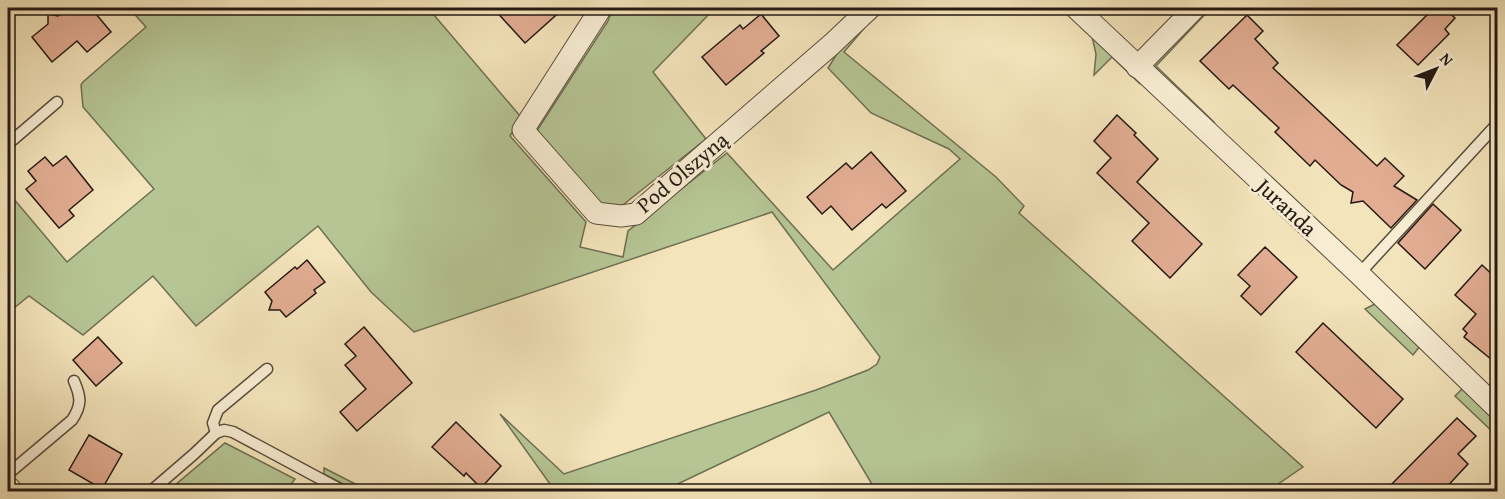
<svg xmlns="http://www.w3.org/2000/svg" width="1505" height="499" font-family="'Gentium Book Plus',serif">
<rect width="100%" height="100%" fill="#f4e4bb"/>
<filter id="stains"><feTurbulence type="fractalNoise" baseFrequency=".00333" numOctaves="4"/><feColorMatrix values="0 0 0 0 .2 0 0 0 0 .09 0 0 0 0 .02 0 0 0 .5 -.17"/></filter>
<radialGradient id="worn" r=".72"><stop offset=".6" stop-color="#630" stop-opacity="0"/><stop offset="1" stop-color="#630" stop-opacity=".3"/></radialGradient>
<g fill="#b6c594" stroke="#6d6f54" stroke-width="1.5">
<path d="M 129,8 L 428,8 L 521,117 L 510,136 L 586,222 L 580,247 L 623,257 L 628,231 L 727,153 L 833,270 L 960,159 L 949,149 L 871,113 L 828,68 L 840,49 L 879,8 L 886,8 L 866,26 L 844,52 L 996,177 L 1024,206 L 1019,213 L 1303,467 L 1268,491 L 876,491 L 829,412 L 663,491 L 555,491 L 500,414 L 564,474 L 816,390 L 868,370 L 877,364 L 880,357 L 772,212 L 414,332 L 371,292 L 318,226 L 196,326 L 153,276 L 83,335 L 29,296 L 8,313 L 8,192 L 67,262 L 154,189 L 83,107 L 81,85 L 83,82 L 146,27 Z"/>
<path d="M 613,8 L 715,8 L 653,72 L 706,139 L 619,208 L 598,205 L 539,136 L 538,129 L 608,21 Z"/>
<path d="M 1204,8 L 1211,8 L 1156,66 L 1214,122 L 1209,123 L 1152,69 L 1151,61 Z"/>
<path d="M 1091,32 L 1137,75 L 1139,83 L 1112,57 L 1094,75 L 1096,54 Z"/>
<path d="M 1377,303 L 1420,346 L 1413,355 L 1365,309 Z"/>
<path d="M 1463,388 L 1497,421 L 1497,436 L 1455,396 Z"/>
<path d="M 225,443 L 295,479 L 286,491 L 168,491 Z"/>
<path d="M 324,468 L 369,491 L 357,491 L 324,474 Z"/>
</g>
<g fill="#e2ad93" stroke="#241913" stroke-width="1.5">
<path d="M 68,8 L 91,8 L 111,32 L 87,52 L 77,41 L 52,62 L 32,37 L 48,24 L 48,14 L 58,16 Z"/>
<path d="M 493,8 L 564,8 L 525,43 Z"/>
<path d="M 1434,8 L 1444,8 L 1455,18 L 1445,29 L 1449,34 L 1418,65 L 1397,45 Z"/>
<path d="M 761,14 L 779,36 L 761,51 L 764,53 L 726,85 L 702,57 L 740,25 L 743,29 Z"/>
<path d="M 1247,15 L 1263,31 L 1255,39 L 1278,63 L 1273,68 L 1377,166 L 1385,158 L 1404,176 L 1394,186 L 1417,200 L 1391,228 L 1363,201 L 1351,203 L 1353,192 L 1341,185 L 1315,160 L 1310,166 L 1275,132 L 1279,128 L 1233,85 L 1229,89 L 1200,61 Z"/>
<path d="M 1117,115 L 1136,133 L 1134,135 L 1158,159 L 1137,182 L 1202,244 L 1170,278 L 1132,241 L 1149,223 L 1097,173 L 1111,158 L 1094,141 Z"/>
<path d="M 871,152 L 906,191 L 886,208 L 882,204 L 852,230 L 831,206 L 822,214 L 807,197 L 846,163 L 852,169 Z"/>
<path d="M 66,156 L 93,190 L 69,210 L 74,216 L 59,228 L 26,189 L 36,181 L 28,171 L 45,157 L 53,166 Z"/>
<path d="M 1433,204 L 1461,230 L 1425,269 L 1398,243 Z"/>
<path d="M 1265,247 L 1297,277 L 1261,315 L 1241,296 L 1250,286 L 1238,275 Z"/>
<path d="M 307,260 L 325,282 L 314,290 L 316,293 L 286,317 L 280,310 L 269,310 L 272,301 L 265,292 L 295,267 L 297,269 Z"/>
<path d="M 1482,265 L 1497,279 L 1497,364 L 1464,337 L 1467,333 L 1463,329 L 1476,314 L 1455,295 Z"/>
<path d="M 1323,323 L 1403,399 L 1376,428 L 1296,352 Z"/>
<path d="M 364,327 L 412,383 L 357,431 L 340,412 L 366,389 L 345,365 L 356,356 L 345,344 Z"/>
<path d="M 98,337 L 122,363 L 96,386 L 73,360 Z"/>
<path d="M 1457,418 L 1476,436 L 1458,454 L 1468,464 L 1442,492 L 1384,492 Z"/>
<path d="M 456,422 L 501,466 L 481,488 L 466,473 L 464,476 L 455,468 L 432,447 Z"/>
<path d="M 89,435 L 122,454 L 102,489 L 69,470 Z"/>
</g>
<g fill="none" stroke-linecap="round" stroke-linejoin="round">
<g stroke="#584c3d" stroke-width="13">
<g id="service">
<path d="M 8,144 L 57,102"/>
<path d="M 1359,274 L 1498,123"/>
<path d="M 216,433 L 213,423 L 218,410 L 267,369"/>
<path d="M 8,474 L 72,420 C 82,405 81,397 74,381"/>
<path d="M 150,492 L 194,454 L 216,433 L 224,430 L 233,432 L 345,492"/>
</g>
</g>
<g stroke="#584c3d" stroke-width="23">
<g id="minor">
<path d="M 601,8 L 523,130 L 596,213 L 621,216 L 636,214 L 832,44 L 870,8"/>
<path d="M 1076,8 L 1359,274 L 1498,409"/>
<path d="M 1137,67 L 1195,8"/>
</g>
</g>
<g stroke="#584c3d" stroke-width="28">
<path id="tertiary" d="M 8,490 L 9,492"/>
</g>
<use href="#service" stroke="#f8edd3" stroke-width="10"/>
<use href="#minor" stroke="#f8edd3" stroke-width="21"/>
<use href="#tertiary" stroke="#f8edd3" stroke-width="26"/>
</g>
<g text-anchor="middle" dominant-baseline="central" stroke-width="6" stroke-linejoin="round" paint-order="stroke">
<g font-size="22" fill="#241913" stroke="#f8edd3">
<text transform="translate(682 172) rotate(-40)">Pod Olszyną</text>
<text transform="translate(1287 207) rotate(43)">Juranda</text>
</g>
</g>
<rect width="1505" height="499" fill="none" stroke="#f4e4bb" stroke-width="30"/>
<rect x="9" y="9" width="1487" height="481" fill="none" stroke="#241913" stroke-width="3"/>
<rect x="15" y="15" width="1475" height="469" fill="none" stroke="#241913" stroke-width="1.5"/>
<g transform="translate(1436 69) rotate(48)" stroke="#f8edd3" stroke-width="4.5" paint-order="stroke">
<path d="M0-4.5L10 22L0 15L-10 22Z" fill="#241913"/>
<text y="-9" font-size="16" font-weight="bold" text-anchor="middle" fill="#241913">N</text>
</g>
<rect width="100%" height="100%" filter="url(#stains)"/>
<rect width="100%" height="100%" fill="url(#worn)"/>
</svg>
